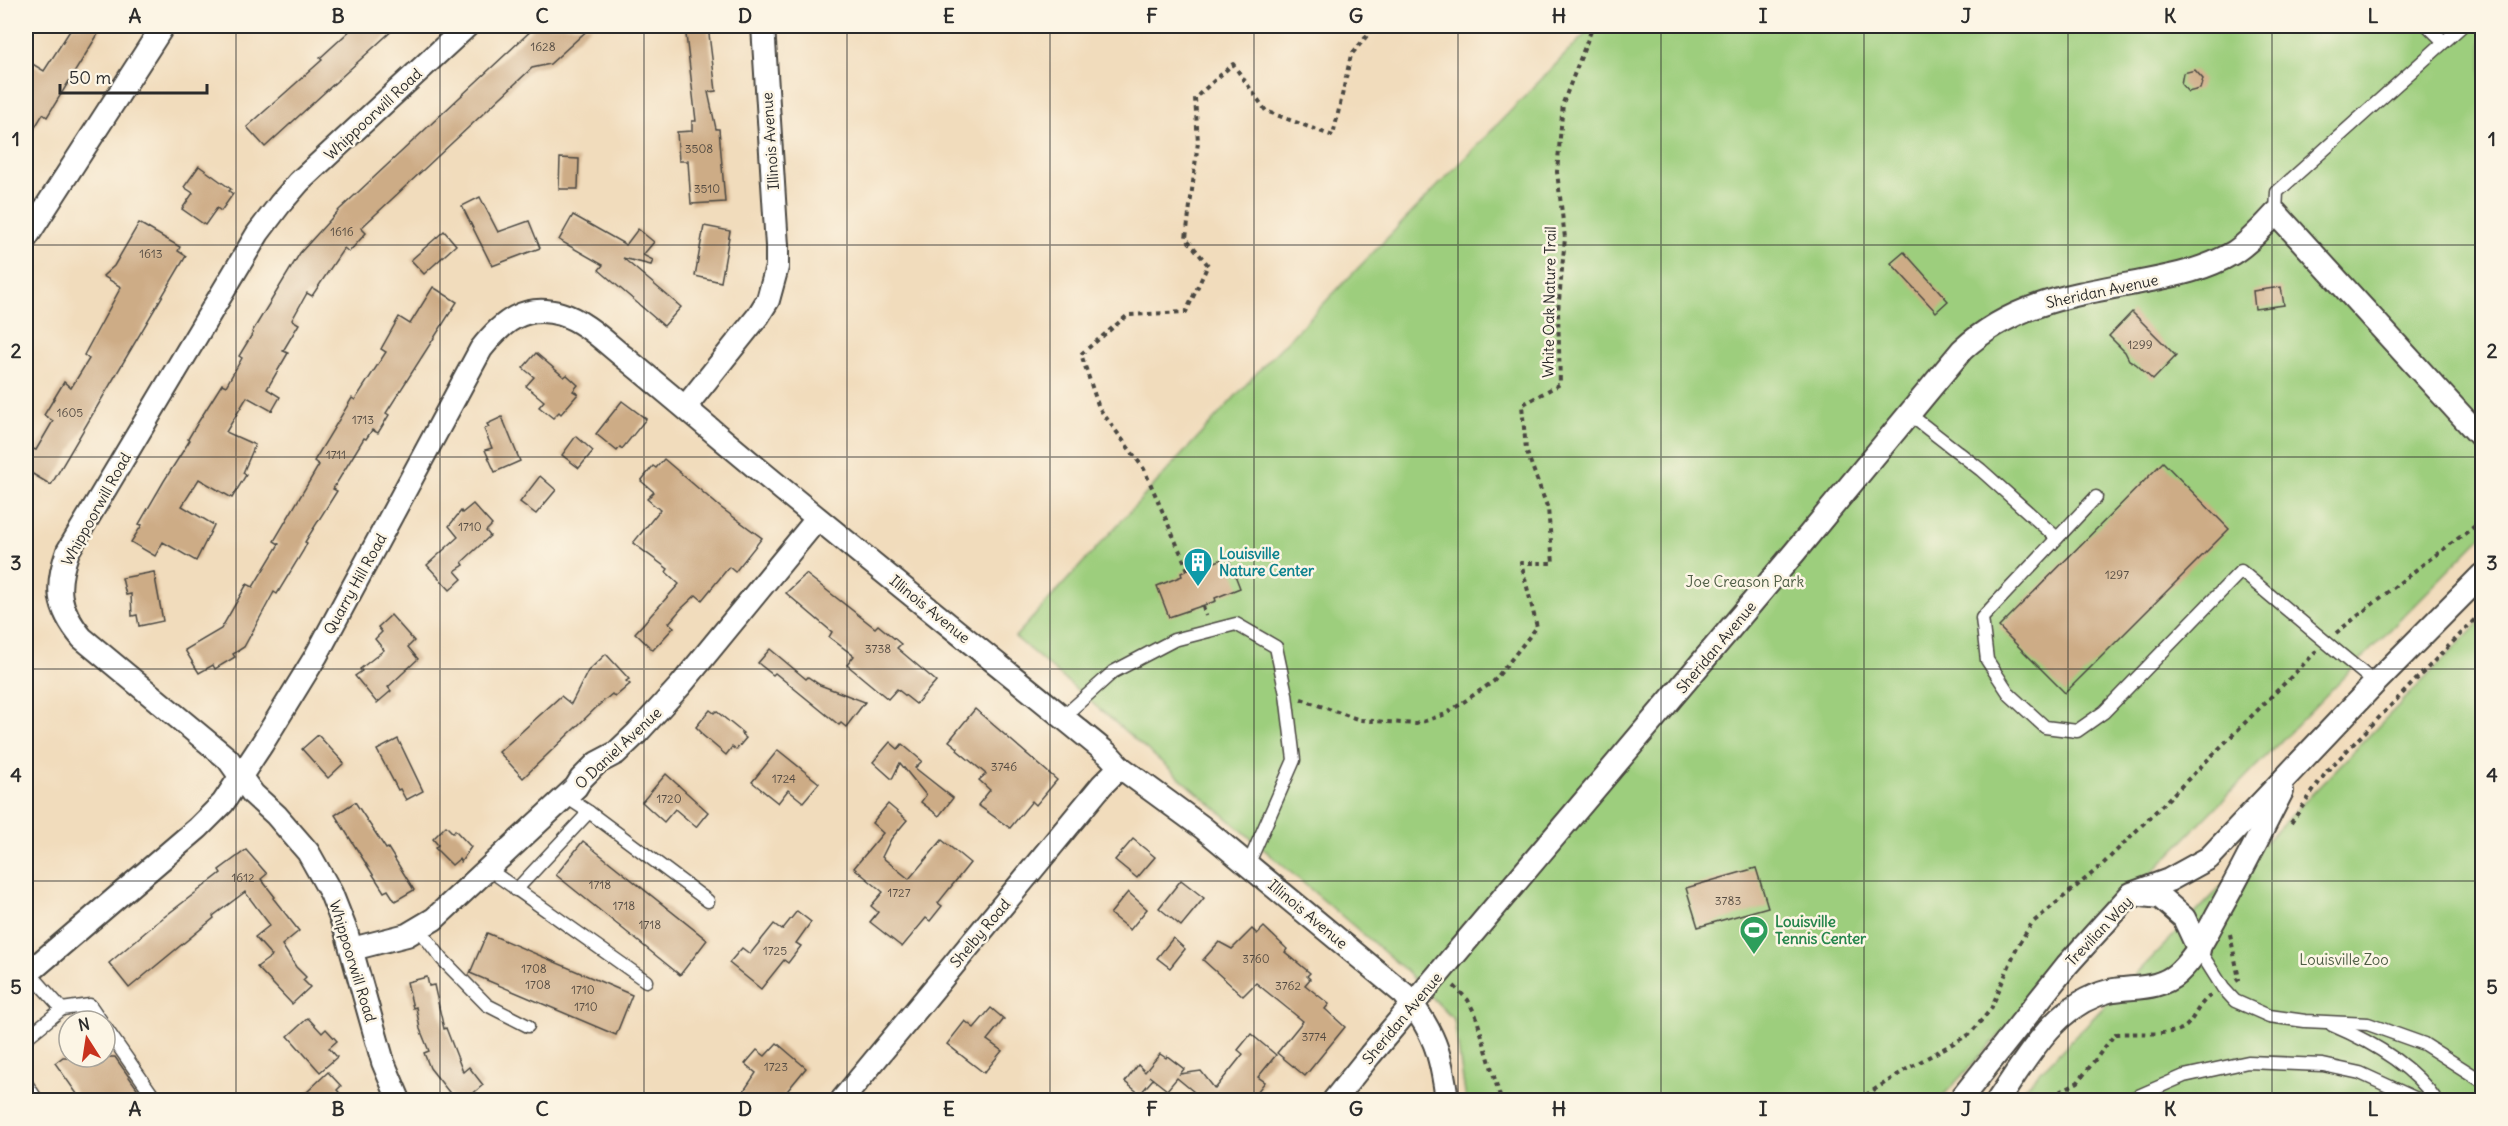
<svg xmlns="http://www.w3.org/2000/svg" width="2508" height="1126" font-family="Delius,sans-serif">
<rect width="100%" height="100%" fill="#fcf5e5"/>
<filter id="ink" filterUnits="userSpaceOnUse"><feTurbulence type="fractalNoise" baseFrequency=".0167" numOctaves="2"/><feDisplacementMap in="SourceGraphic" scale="12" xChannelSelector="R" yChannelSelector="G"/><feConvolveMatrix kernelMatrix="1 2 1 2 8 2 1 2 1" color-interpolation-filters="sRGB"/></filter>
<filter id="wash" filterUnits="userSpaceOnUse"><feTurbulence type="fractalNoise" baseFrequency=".008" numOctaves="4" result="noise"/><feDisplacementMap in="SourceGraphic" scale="24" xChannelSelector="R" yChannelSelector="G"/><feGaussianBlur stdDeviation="1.35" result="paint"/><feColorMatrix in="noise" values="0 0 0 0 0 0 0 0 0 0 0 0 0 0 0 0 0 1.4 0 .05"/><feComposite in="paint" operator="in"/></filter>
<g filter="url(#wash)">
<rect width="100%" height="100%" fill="#f1dcbc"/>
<g fill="#9dce7d" stroke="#647c54" stroke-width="1.5">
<path d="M 1593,26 L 2482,26 L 2482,536 L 2131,894 L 1939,1100 L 1466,1100 L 1454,1020 L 1404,969 L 1015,637 L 1264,365 Z"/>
<path d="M 2482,620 L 2482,1100 L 2013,1100 Z"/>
</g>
<g id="blocks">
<g fill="#cdac86">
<path d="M 73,26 L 103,26 L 47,117 L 43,114 L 26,142 L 26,71 L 31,63 L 44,71 Z"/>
<path d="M 355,26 L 397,26 L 265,147 L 247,127 L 322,60 L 320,58 Z"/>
<path d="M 536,26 L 592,26 L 550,64 L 532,68 L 391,200 L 361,228 L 366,233 L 349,252 L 344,248 L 312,296 L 307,293 L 292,320 L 299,324 L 283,351 L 288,353 L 267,389 L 280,397 L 272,411 L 247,397 L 226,432 L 255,445 L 243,473 L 246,475 L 232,498 L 199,479 L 182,506 L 214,525 L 196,561 L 163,542 L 155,556 L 131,542 L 142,525 L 139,524 L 164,481 L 190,440 L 188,439 L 197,424 L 222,384 L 226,386 L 242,358 L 239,356 L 253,333 L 252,332 L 300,253 L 339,210 Z"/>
<path d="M 685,26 L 708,26 L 716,91 L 708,92 L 716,129 L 719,129 L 725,202 L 691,204 L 688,161 L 679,161 L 677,132 L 692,131 L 692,121 L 696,121 Z"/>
<path d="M 2195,70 L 2203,79 L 2200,89 L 2188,92 L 2181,84 L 2183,73 Z"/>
<path d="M 560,158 L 579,159 L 578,189 L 559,189 Z"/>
<path d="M 199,166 L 231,189 L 229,191 L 233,194 L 221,211 L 217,208 L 205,225 L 182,209 L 193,193 L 184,187 Z"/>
<path d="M 480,197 L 498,232 L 529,221 L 540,248 L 492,266 L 462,206 Z"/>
<path d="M 573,215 L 626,245 L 638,229 L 654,242 L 643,255 L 653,260 L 651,265 L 623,258 L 681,307 L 664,326 L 599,270 L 603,265 L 559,240 Z"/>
<path d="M 139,223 L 180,247 L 178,251 L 186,256 L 51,485 L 26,470 L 26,463 L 33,449 L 36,450 L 53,421 L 44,415 L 64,382 L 71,388 L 89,359 L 84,355 L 121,287 L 103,276 L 114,266 Z"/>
<path d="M 704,226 L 730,231 L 721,282 L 695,276 Z"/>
<path d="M 444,231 L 456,245 L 424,274 L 411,260 Z"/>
<path d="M 1904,252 L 1948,301 L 1936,312 L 1891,263 Z"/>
<path d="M 433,287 L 457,302 L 386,413 L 389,415 L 378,433 L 372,430 L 366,439 L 364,438 L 333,489 L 337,491 L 305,542 L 307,543 L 303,551 L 277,594 L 274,592 L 244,647 L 233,654 L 235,657 L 215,669 L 213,665 L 199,673 L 185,650 L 221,629 L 247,584 L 253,587 L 279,544 L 274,541 L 319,465 L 314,461 L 352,398 L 355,400 L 386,352 L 381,349 L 399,317 L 410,324 Z"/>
<path d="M 2281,287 L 2284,305 L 2255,309 L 2253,291 Z"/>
<path d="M 2132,312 L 2176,356 L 2153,380 L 2136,364 L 2129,360 L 2125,352 L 2109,336 Z"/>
<path d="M 536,353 L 564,377 L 567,375 L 578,385 L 573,391 L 578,394 L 561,414 L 559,412 L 553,418 L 539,407 L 544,401 L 526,386 L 534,377 L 523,368 Z"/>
<path d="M 622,401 L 646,419 L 622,449 L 620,447 L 617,451 L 596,434 Z"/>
<path d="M 502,417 L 520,461 L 495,472 L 485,450 L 492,448 L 484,429 L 489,427 L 487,424 Z"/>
<path d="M 576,436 L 593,451 L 579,468 L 562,455 Z"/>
<path d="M 664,459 L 720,507 L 762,538 L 735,572 L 729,567 L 702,600 L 696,595 L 681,609 L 669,623 L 674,627 L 653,650 L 635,633 L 679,584 L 666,572 L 668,569 L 633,543 L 660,510 L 647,499 L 654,492 L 641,481 L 653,466 L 656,468 Z"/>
<path d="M 2163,462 L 2229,529 L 2065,693 L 1999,627 Z"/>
<path d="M 540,476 L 556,490 L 536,514 L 520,502 Z"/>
<path d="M 473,504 L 492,525 L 486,531 L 490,536 L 462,562 L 464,565 L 455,571 L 462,579 L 450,590 L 427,565 L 458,537 L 449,526 L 461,511 L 462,513 Z"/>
<path d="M 1228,557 L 1240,588 L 1215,598 L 1216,601 L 1169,617 L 1157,586 L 1182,576 L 1181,573 L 1192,568 L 1201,565 L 1202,567 Z"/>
<path d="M 154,572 L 163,621 L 139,626 L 137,615 L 132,616 L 131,594 L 126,595 L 122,578 Z"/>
<path d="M 806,574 L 875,628 L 878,625 L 901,644 L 897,648 L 936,681 L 916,704 L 897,689 L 888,699 L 847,665 L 854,656 L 829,637 L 832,632 L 786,593 Z"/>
<path d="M 391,615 L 414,641 L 408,647 L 418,659 L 388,687 L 391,691 L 377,703 L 355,676 L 362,671 L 360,669 L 384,650 L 375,639 L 382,632 L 378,627 Z"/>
<path d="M 770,649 L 806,679 L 808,677 L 820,685 L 865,702 L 846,727 L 841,723 L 839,725 L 775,673 L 773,675 L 758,663 Z"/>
<path d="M 606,654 L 629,679 L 626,681 L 630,684 L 615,697 L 612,694 L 599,705 L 523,778 L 499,752 L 561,696 L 571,704 L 588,671 Z"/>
<path d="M 975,709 L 1057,780 L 1036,805 L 1032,801 L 1010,828 L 978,805 L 990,790 L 979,780 L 986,774 L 957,750 L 958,748 L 949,741 Z"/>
<path d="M 710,710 L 714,713 L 716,711 L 743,733 L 741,734 L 746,738 L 736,750 L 732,747 L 726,755 L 700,733 L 701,732 L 696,727 Z"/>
<path d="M 318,735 L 344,763 L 328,778 L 302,749 Z"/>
<path d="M 398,739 L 423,791 L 406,800 L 400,789 L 398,790 L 377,750 Z"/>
<path d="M 890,742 L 898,749 L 902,744 L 922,761 L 915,768 L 953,798 L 939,816 L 921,802 L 926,795 L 900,763 L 892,779 L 873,762 Z"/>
<path d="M 778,750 L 819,783 L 803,802 L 788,790 L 778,803 L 752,782 Z"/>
<path d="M 666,774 L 708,812 L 696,827 L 675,809 L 664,822 L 642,802 Z"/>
<path d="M 355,802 L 386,849 L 388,848 L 414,890 L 395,901 L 388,890 L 384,892 L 335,815 Z"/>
<path d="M 888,804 L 907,820 L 891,839 L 882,857 L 909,879 L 942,840 L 970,863 L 938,903 L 942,906 L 930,921 L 926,918 L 902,947 L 870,922 L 878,912 L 871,906 L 883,892 L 854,868 L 883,833 L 872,823 Z"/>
<path d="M 446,826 L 453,833 L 455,830 L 471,847 L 461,862 L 459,859 L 452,865 L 435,848 L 438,845 L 433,839 Z"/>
<path d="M 1133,839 L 1155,857 L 1137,878 L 1115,860 Z"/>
<path d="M 583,841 L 707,940 L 680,975 L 556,875 Z"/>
<path d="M 246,850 L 267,874 L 261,879 L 275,897 L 273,898 L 299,931 L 282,945 L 296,967 L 306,977 L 303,980 L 310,987 L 292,1004 L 257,967 L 272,956 L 255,937 L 270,925 L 245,892 L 213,916 L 214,918 L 129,988 L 109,963 L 155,924 L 221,873 L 219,870 Z"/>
<path d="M 1756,868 L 1768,907 L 1698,927 L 1686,888 Z"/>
<path d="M 1181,880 L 1204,898 L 1181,926 L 1159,908 Z"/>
<path d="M 1128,892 L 1147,909 L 1130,930 L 1110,914 Z"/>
<path d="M 797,911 L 811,922 L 796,943 L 801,946 L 788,963 L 784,960 L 761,989 L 729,963 L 742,948 L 750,954 L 774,924 L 782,930 Z"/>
<path d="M 1264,927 L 1287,949 L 1285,952 L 1310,973 L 1307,976 L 1310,979 L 1305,985 L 1329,1004 L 1325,1009 L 1345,1027 L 1305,1076 L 1277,1053 L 1303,1021 L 1256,983 L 1243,996 L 1203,960 L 1219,942 L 1232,949 L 1252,929 L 1257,934 Z"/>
<path d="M 487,933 L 632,995 L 616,1035 L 470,973 Z"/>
<path d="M 1173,938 L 1185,949 L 1170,968 L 1157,958 Z"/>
<path d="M 427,977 L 429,986 L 434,985 L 444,1029 L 446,1028 L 463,1072 L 469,1067 L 483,1085 L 464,1101 L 456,1101 L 430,1068 L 424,1053 L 429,1051 L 420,1029 L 416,1007 L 413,1008 L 407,982 Z"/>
<path d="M 991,1008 L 1004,1019 L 987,1040 L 1002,1051 L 984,1073 L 947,1044 L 965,1021 L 974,1028 Z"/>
<path d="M 308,1018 L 322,1033 L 326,1029 L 337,1041 L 329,1048 L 337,1057 L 320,1072 L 288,1036 Z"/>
<path d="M 1251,1034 L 1276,1055 L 1258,1077 L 1265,1082 L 1250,1101 L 1205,1101 L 1177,1078 L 1167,1090 L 1149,1076 L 1153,1079 L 1140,1094 L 1125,1082 L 1138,1065 L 1145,1072 L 1160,1054 L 1166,1058 L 1167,1056 L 1184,1069 L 1180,1074 L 1201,1071 L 1215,1089 L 1243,1054 L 1238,1050 Z"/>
<path d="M 777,1043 L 806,1068 L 779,1101 L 737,1101 L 756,1073 L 745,1064 L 757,1050 L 765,1056 Z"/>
<path d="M 63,1057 L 115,1057 L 146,1101 L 82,1101 L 55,1063 Z"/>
<path d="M 328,1072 L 341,1086 L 337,1090 L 347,1101 L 315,1101 L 307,1092 Z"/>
</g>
</g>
</g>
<g filter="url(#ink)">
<use href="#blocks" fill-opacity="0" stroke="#494641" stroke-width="1.5"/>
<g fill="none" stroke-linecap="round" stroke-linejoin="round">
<g stroke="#494641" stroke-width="15">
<g id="lane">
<path d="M 2428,26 L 2444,42"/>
<path d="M 2276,213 L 2277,192 L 2462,26"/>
<path d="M 1909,414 L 1981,470 L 2057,538"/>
<path d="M 2096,497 L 1982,618 L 1987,660 L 2010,695 L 2045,727 L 2077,731 L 2104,712 L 2241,571 L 2375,683"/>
<path d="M 1063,717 L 1113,672 L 1174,640 L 1236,624 L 1276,647 L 1286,694 L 1294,760 L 1248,865"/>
<path d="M 589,812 L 708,901"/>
<path d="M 488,869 L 646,981"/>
<path d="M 516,890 L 589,812 L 566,797"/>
<path d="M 419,929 L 442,959 L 487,1005 L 528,1026"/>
<path d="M 2199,950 L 2223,988 L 2235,1001 L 2269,1016 L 2305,1021 L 2368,1024 L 2424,1044 L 2482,1081"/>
<path d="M 29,972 L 62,1009 L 90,1005 L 101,1021"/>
<path d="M 2332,1025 C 2370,1041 2413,1066 2436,1100"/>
<path d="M 105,1027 L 156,1100"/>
<path d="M 26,1038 L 62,1009"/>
<path d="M 26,1083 L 37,1100"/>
<path d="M 2129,1100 L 2184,1076 L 2248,1062 L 2323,1065 L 2360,1073 L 2419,1100"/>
</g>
</g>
<g stroke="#494641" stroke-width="26">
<g id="street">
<path d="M 26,238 L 163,26"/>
<path d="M 686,406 L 758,316 L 768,300 L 777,267 L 777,246 L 763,26"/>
<path d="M 2133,894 L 2160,897 L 2184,918 L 2199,950"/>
<path d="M 352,949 L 407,935 L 434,919 L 576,787 L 581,779 L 597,763 L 616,753 L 637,733 L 680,686 L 817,519"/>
<path d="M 26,975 L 198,828 L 223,803 L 262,744 L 316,656 L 481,349 C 502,322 525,303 561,314 C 585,321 605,342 624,357 C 657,384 689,411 722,439 C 849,546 980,649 1109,755 L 1120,767 L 1202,827 L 1404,994 C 1434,1031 1441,1053 1447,1100"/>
<path d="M 399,1100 L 383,1062 L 346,931 L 331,893 L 308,852 L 276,815 L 253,794 L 228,759 L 82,638 C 57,608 55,587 68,551 L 258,233 L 280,204 L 299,182 L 467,26"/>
<path d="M 842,1100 L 1102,785 L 1120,767"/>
<path d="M 1334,1100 L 1370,1055 L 1794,553 L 1962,350 C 2015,301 2078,294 2146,281 C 2177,275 2206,269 2233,253 C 2249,243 2263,227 2276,213 L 2482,438"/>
<path d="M 1960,1100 L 2067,965 L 2131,894 L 2169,880 L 2209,858 L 2375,683 L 2482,575"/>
<path d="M 1998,1100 C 2028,1057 2054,1005 2109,991 C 2132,986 2158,991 2178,973 C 2197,955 2206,935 2218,913 C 2241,873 2261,832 2282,791"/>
</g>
</g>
<g stroke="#494641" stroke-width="4" stroke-dasharray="4.5 4.5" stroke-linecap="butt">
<path d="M 1188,570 L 1144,469 L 1099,408 L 1081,354 L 1128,315 L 1186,312 L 1208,265 L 1186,238 L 1198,142 L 1195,98 L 1233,64 L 1266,111 L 1333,136 L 1351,55 L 1375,26"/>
<path d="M 1203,606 L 1206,616"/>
<path d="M 2336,633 L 2426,562 L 2482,521"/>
<path d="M 1301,699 L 1360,720 L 1416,724 L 1446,714 L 1494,681 L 1537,627 L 1521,563 L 1553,563 L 1548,509 L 1526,450 L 1522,405 L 1560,384 L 1558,311 L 1565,238 L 1557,172 L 1563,103 L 1593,26"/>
<path d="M 2291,823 L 2327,771 L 2482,612"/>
<path d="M 2230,934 L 2239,979 L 2236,981"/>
<path d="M 1454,986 L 1468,1000 L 1476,1016 L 1501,1100"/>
<path d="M 1858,1100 L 1907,1069 L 1970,1034 L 1991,1009 L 2017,947 L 2032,923 L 2101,866 L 2317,651"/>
<path d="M 2044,1100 L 2078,1082 L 2115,1034 C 2133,1032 2171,1037 2185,1027 C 2194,1020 2197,1005 2211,995"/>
</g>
<use href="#lane" stroke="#fff" stroke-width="12"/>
<use href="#street" stroke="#fff" stroke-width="22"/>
</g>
</g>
<path fill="none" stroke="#2b2b2b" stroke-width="1.5" stroke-opacity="0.55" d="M 236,26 L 236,1100M 440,26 L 440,1100M 644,26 L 644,1100M 847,26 L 847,1100M 1050,26 L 1050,1100M 1254,26 L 1254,1100M 1458,26 L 1458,1100M 1661,26 L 1661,1100M 1864,26 L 1864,1100M 2068,26 L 2068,1100M 2272,26 L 2272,1100M 26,245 L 2482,245M 26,457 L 2482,457M 26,669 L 2482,669M 26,881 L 2482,881"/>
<defs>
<g id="building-pin" transform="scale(1.5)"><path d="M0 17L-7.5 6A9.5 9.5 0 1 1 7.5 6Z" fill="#0f9aa8" stroke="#fcf5e5"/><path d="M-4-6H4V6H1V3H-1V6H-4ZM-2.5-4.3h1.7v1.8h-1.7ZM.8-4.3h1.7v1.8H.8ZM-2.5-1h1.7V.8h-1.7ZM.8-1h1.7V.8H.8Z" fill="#fff"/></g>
<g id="stadium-pin" transform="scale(1.5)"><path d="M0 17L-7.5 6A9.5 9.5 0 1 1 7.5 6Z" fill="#2e9e5b" stroke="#fcf5e5"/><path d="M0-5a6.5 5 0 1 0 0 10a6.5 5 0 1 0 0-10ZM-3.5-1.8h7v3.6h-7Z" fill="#fff"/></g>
</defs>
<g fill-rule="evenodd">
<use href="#building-pin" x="1198" y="562"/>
<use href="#stadium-pin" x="1754" y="930"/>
</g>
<g text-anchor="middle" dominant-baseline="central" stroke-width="5" stroke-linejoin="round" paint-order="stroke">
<g font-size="12" fill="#544b42">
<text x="543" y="46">1628</text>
<text x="699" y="148">3508</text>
<text x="707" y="188">3510</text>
<text x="342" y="231">1616</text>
<text x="151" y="253">1613</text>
<text x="2140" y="344">1299</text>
<text x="70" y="412">1605</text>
<text x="363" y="419">1713</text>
<text x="336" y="454">1711</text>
<text x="470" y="526">1710</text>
<text x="2117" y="574">1297</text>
<text x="878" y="648">3738</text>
<text x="1004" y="766">3746</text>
<text x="784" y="778">1724</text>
<text x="669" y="798">1720</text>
<text x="243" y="877">1612</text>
<text x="600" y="884">1718</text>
<text x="899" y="892">1727</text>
<text x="1728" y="900">3783</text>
<text x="624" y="905">1718</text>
<text x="650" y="924">1718</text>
<text x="775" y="950">1725</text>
<text x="1256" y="958">3760</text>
<text x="534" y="968">1708</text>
<text x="538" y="984">1708</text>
<text x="1288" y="985">3762</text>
<text x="583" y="989">1710</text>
<text x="586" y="1006">1710</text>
<text x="1314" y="1036">3774</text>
<text x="776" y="1066">1723</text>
</g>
<g font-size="15" fill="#2b2b2b" stroke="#fcf5e5">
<text transform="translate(373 114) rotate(-43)">Whippoorwill Road</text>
<text transform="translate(770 141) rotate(-94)">Illinois Avenue</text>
<text transform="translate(2102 291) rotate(-12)">Sheridan Avenue</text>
<text transform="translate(1549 302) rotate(-89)">White Oak Nature Trail</text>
<text transform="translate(96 509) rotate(-61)">Whippoorwill Road</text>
<text transform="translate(355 584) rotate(-61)">Quarry Hill Road</text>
<text transform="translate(930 609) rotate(39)">Illinois Avenue</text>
<text transform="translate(1716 647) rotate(-50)">Sheridan Avenue</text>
<text transform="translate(618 748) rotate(-43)">O Daniel Avenue</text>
<text transform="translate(1308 914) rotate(40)">Illinois Avenue</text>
<text transform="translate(2099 931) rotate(-47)">Trevilian Way</text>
<text transform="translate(980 933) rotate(-50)">Shelby Road</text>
<text transform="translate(353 961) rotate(73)">Whippoorwill Road</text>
<text transform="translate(1402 1018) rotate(-50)">Sheridan Avenue</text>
</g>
<g font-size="15" font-weight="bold" fill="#0d838f" stroke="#fcf5e5" text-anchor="start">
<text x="1219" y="553">Louisville<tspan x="1219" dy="17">Nature Center</tspan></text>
</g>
<g font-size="15" fill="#4d5c44" stroke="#fcf5e5">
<text x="1745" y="581">Joe Creason Park</text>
<text x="2344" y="959">Louisville Zoo</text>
</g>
<g font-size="15" font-weight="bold" fill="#27864d" stroke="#fcf5e5" text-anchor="start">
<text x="1775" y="921">Louisville<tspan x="1775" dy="17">Tennis Center</tspan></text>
</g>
</g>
<rect width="2508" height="1126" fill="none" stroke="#fcf5e5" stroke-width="66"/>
<g transform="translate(87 1039) rotate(348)"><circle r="28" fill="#fcf5e5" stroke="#a8a49b" stroke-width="1.5"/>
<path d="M0-4.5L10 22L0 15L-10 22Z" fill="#c8321e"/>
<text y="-9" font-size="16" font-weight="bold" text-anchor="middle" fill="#2b2b2b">N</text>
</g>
<path d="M60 84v9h147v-9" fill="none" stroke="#2b2b2b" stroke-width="3"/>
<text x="69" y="84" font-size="18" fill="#2b2b2b" stroke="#fcf5e5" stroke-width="4.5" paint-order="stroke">50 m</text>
<rect x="33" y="33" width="2442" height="1060" fill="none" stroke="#2b2b2b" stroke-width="2"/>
<g font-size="20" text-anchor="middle" font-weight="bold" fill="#2b2b2b">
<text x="135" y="23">A</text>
<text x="338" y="23">B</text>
<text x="542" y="23">C</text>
<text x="745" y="23">D</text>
<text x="949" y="23">E</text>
<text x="1152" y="23">F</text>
<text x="1356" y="23">G</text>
<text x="1559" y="23">H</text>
<text x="1763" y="23">I</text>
<text x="1966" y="23">J</text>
<text x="2170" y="23">K</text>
<text x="2373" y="23">L</text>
<text x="16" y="146">1</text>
<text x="2492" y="146">1</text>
<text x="16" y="358">2</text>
<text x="2492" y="358">2</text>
<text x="16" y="570">3</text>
<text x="2492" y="570">3</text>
<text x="16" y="782">4</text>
<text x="2492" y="782">4</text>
<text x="16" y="994">5</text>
<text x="2492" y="994">5</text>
<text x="135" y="1116">A</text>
<text x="338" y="1116">B</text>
<text x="542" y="1116">C</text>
<text x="745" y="1116">D</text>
<text x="949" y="1116">E</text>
<text x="1152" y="1116">F</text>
<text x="1356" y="1116">G</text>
<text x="1559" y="1116">H</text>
<text x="1763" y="1116">I</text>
<text x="1966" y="1116">J</text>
<text x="2170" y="1116">K</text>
<text x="2373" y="1116">L</text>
</g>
</svg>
